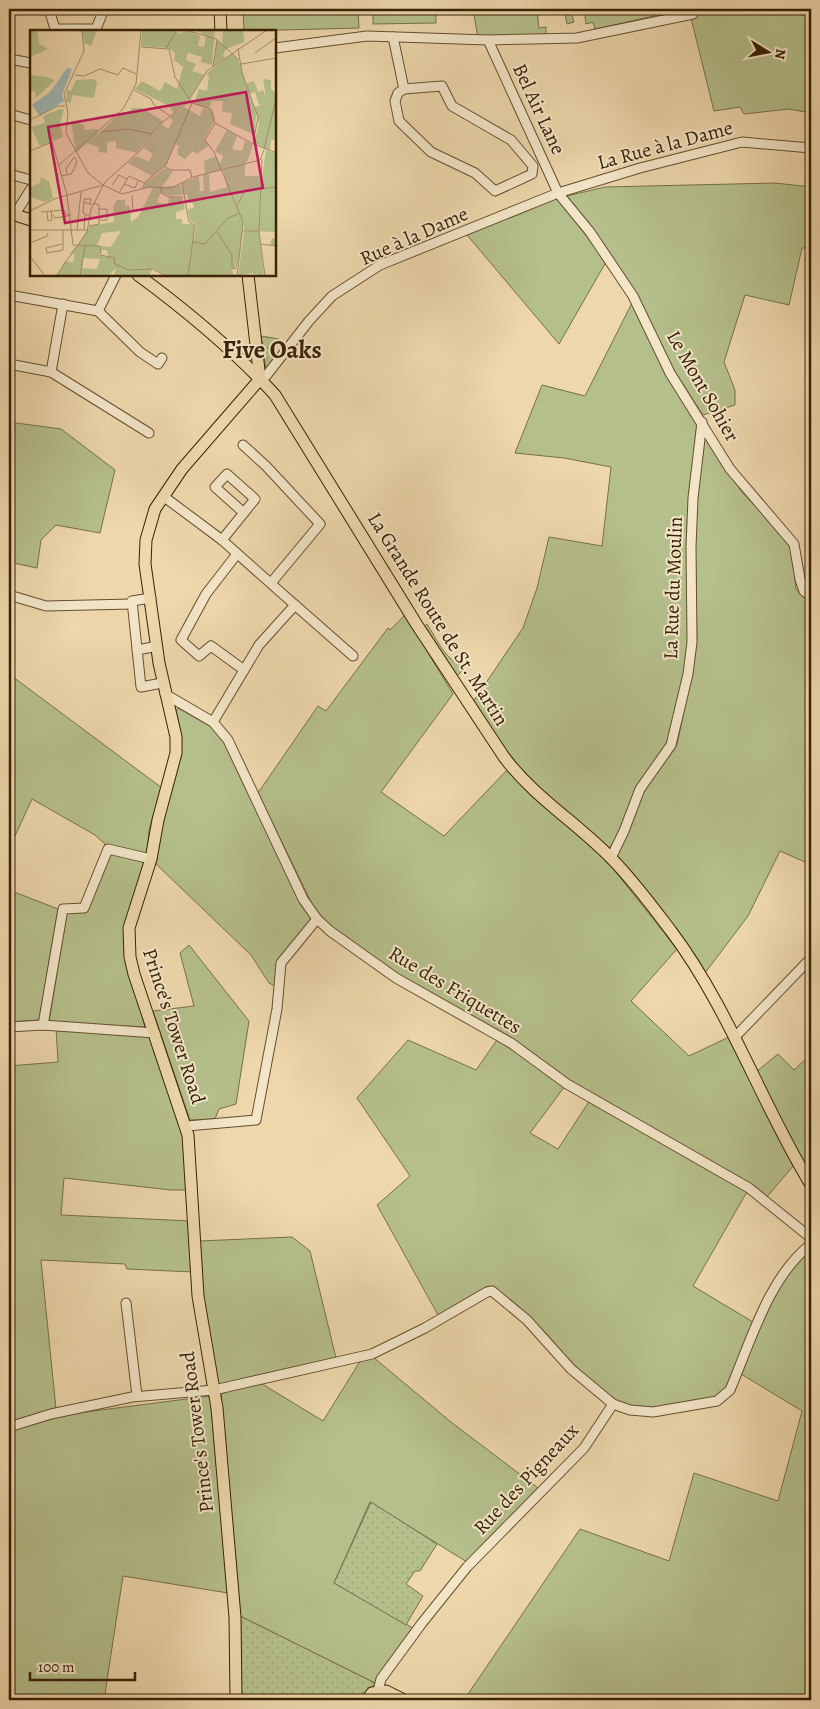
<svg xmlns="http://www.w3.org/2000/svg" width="820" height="1709" font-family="Alegreya,serif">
<defs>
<pattern id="park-dots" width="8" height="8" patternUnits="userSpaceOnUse" patternTransform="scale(1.25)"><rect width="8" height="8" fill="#b5bf8b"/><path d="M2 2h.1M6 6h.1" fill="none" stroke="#9ca476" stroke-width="1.8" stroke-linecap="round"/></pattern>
</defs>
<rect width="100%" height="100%" fill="#edd7ab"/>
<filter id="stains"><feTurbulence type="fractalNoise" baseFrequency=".004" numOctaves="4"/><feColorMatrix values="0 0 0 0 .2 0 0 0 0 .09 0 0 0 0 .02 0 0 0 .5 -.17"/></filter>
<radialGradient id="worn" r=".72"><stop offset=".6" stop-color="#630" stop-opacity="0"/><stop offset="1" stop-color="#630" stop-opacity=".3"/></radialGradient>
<g fill="#b5bf8b" stroke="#767048">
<path d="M 243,9 L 358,9 L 359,28 L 244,31 Z"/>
<path d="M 373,9 L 436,9 L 436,23 L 373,24 Z"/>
<path d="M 473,9 L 537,9 L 539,28 L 546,27 L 546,36 L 478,38 Z"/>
<path d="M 564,9 L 570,9 L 574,22 L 567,24 Z"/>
<path d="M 584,9 L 662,9 L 663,14 L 595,29 L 593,22 L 586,24 Z"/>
<path d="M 696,9 L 811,9 L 811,113 L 789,109 L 744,114 L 740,107 L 714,111 L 691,18 L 697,17 Z"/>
<path d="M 775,183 L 811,187 L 811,248 L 802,248 L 789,305 L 745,295 L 724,362 L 735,390 L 735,405 L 703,415 L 672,367 L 599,237 L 567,196 L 605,187 Z"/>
<path d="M 552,199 L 559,200 L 606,262 L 559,344 L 467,235 Z"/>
<path d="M 632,303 L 698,422 L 687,523 L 689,643 L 685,672 L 669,740 L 638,788 L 627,811 L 620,834 L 609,848 L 516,768 L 473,702 L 523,628 L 537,588 L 549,537 L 602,546 L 611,467 L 564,458 L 515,453 L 542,385 L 585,396 Z"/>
<path d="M 9,422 L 61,429 L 115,470 L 100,533 L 56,525 L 41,540 L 37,568 L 9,562 Z"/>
<path d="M 704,433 L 741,491 L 784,537 L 792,550 L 796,589 L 811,605 L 811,853 L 805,862 L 780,851 L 748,916 L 705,973 L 617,860 L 617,854 L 648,783 L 677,745 L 693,667 L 697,638 L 695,530 L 697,483 Z"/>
<path d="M 405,615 L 453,694 L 381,792 L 444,836 L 508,769 L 607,861 L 677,949 L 631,1001 L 689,1056 L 729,1037 L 794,1165 L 766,1198 L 585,1092 L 396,975 L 322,921 L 314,908 L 258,793 L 318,706 L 326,711 L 388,628 L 390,630 Z"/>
<path d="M 427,624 C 437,640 446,661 465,668 L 456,677 L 423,627 Z"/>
<path d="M 9,674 L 162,788 L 149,830 L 147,853 L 143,855 L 134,854 L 106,845 L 95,835 L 32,799 L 9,849 Z"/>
<path d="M 178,708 L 213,728 L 225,742 L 311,919 L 278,960 L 275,986 L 269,983 L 251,955 L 156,864 C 159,846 161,827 165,810 C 173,774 186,747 176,711 Z"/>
<path d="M 110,851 L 141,859 L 145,864 L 124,928 L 124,951 L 145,1027 L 49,1022 L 67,912 L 88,909 Z"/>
<path d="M 9,890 L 58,909 L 39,1020 L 9,1022 Z"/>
<path d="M 189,945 L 249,1021 L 236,1104 L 219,1109 L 215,1119 L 190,1120 L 153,1011 L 194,1006 L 180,953 Z"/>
<path d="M 56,1028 L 151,1037 L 182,1128 L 189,1190 L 171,1190 L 64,1178 L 61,1215 L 191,1221 L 193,1272 L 127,1269 L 125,1264 L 41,1260 L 56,1409 L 9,1424 L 9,1066 L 58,1062 Z"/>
<path d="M 408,1040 L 476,1070 L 497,1040 L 565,1086 L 530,1133 L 558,1149 L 590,1100 L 748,1190 L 693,1286 L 753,1322 L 723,1394 L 705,1400 L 662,1408 L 631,1406 L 616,1401 L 575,1367 L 545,1332 L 495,1290 L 488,1286 L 438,1315 L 377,1205 L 410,1176 L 357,1098 Z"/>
<path d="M 778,1054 L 794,1070 L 811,1054 L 811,1179 L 756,1072 Z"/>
<path d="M 292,1237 L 310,1251 L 336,1358 L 217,1386 L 202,1295 L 199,1241 Z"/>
<path d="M 804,1254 L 811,1261 L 811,1700 L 464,1700 L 580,1529 L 669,1561 L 694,1473 L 778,1501 L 802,1411 L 741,1374 L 776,1290 Z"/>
<path d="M 373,1357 L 451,1422 L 538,1488 L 467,1562 L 370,1502 L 334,1583 L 413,1628 L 375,1683 L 238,1615 L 221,1394 L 259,1382 L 323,1421 L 362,1358 Z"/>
<path d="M 210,1396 L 228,1593 L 123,1576 L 104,1700 L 9,1699 L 9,1431 L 70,1414 Z"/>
</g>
<g fill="url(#park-dots)" stroke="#767048">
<path d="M 662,9 L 688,9 L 687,11 L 664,16 Z"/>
<path d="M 261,336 L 279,339 L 272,351 L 280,357 L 271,368 L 266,369 Z"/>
<path d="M 371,1502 L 437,1544 L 420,1571 L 415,1571 L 406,1584 L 423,1596 L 406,1625 L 334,1583 Z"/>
<path d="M 238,1615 L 375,1683 L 363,1700 L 239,1700 Z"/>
</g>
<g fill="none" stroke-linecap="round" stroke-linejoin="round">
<g stroke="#654e2e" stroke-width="11">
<g id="minor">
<path d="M 49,9 L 55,29"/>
<path d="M 56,31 L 55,29 L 96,29 L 104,9"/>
<path d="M 393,37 L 404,89"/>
<path d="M 488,40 L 558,193 L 590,232 L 633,296 L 670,373 L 730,469 L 794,544 L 800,579 L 804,591 L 811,596"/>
<path d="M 275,48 L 367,36 L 488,40 L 577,38 L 693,14 L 692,9"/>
<path d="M 9,59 L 31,63"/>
<path d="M 442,86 L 452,106 L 511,140 L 533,166 L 532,174 L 495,191 L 475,173 L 431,152 L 399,121 L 395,101 L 398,93 L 404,89 Z"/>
<path d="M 9,114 L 31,120"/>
<path d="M 9,174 L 31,180"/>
<path d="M 15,214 L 31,189"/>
<path d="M 9,295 L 98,311 L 116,275"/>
<path d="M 98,311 L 140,352 L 158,364 L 162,358"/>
<path d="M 9,364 L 51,372 L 63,304"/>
<path d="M 51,372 L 149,433"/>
<path d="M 260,379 L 266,376 L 309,321 L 332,296 L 380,265 L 558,193 L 640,168 L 742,142 L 811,148"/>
<path d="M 243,445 L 266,466 L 320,524 L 271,583"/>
<path d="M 163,496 L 222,540 L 295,605 L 259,645 L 213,722"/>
<path d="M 222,540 L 255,499 L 227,474 L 215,487 L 244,513"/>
<path d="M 237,554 L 206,594 L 181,640 L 199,656 L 211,646 L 244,670"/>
<path d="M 9,595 L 46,606 L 132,604"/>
<path d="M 151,598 L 132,601 L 141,687 L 162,683"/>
<path d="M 295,605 L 353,656"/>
<path d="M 137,650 L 153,647"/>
<path d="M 165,694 L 213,722 L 228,740 L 303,899 L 317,919 L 330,931 L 396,978 L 511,1043 L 567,1084 L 749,1188 L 811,1238"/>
<path d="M 611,858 L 624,831 L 640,789 L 671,745 L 688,674 L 692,642 L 691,547 L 693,498 L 702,422"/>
<path d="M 43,1025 L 63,909 L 84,908 L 108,849 L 151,859"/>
<path d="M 9,1027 L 43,1025 L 155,1033"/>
<path d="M 734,1038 L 811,958"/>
<path d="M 187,1126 L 256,1120 L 277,1009 L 281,963 L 317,919"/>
<path d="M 126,1303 L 137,1396"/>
<path d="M 9,1427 L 51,1414 L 132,1397 L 214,1390 L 372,1354 L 425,1328 L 487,1292 L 492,1291 L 527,1320 L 571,1369 L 613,1404"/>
<path d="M 378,1691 L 381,1679 L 422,1623 L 467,1567 L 584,1448 L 613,1404 L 630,1410 L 653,1412 L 717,1401 L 730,1390 C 751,1341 768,1278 811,1244"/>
</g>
</g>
<g stroke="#382105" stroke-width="13">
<g id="major">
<path d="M 220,9 L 221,31"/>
<path d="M 9,213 L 31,220"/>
<path d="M 138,275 C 187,311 234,350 275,395 L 417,625 L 504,757 C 533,796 577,823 611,858 C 633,880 652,906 671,931 C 729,1008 761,1103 811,1185"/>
<path d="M 248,275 L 260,379"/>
<path d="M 236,1700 L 235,1617 L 217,1408 L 198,1296 L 188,1135 L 134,974 L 130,957 L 129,928 L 151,859 L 158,820 L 176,753 L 176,737 L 159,663 L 145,564 L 146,540 L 155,509 L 182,469 L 260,379"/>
<path d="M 367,1700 L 372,1693 L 386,1691 L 404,1700"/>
</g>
</g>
<use href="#minor" stroke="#f3e5c8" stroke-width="9"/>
<use href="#major" stroke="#edd7ab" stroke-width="11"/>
</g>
<g text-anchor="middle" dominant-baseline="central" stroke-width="4" stroke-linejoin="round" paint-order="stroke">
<g font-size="20" fill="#382105" stroke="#f3e5c8">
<text transform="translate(539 109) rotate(65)">Bel Air Lane</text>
<text transform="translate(665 145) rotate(-15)">La Rue à la Dame</text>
<text transform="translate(414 236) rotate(-24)">Rue à la Dame</text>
<text transform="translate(703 386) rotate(60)">Le Mont Sohier</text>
<text transform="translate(673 588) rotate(-88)">La Rue du Moulin</text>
<text transform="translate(438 619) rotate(58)">La Grande Route de St. Martin</text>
<text transform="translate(455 990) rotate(31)">Rue des Friquettes</text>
<text transform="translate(174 1026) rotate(72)">Prince's Tower Road</text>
<text transform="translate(197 1432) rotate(-97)">Prince's Tower Road</text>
<text transform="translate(526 1479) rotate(-47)">Rue des Pigneaux</text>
</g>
<g font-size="25" font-weight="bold" fill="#382105" stroke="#f3e5c8">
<text x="272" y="350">Five Oaks</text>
</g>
</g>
<g transform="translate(30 30)">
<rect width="246" height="246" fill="#edd7ab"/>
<path d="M 0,0 L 7,0 L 9,14 L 18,19 L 0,27 ZM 52,0 L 67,0 L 61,16 L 54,13 ZM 112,0 L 145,0 L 149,4 L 156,0 L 170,6 L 168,16 L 174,17 L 176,6 L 167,0 L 185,0 L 182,35 L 171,32 L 172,27 L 158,23 L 156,30 L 166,34 L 162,41 L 174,45 L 160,68 L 144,83 L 139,76 L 105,59 L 112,51 L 130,61 L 135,52 L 147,59 L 153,37 L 144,30 L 145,23 L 138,18 L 111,16 ZM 193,0 L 213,0 L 214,12 L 196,19 L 193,25 L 195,28 L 184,36 L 187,11 L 192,15 ZM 202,24 L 208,29 L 226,83 L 225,105 L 200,94 L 202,83 L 192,82 L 193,71 L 182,71 L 179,78 L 164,74 L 169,59 L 177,61 L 179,46 L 176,44 ZM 0,45 L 16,47 L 25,50 L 6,68 L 5,61 L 0,62 ZM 64,49 L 67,52 L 64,68 L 42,65 L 41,73 L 36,72 L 37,60 L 41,61 L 46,50 ZM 233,49 L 241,50 L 241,58 L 246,64 L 246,110 L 241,110 L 240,122 L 224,113 L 229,94 L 225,77 L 236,73 L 229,75 L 225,62 L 220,64 L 216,54 L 224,51 L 228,62 L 233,60 L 236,68 ZM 154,77 L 170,86 L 173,78 L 182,80 L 185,90 L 174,109 L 179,115 L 167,124 L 163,121 L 155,129 L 147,124 L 149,116 L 145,114 L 135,136 L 122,146 L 98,133 L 106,126 L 119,132 L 123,124 L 114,118 L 131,94 L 138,99 L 143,91 L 140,87 ZM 102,78 L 112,78 L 133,91 L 107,123 L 86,118 L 86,111 L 77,112 L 77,123 L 68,122 L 69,117 L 57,113 L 61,109 L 46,123 L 41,91 L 54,95 L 54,100 L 67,99 L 69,102 L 65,107 L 89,84 L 99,83 ZM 30,79 L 34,80 L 30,94 L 33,107 L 10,116 L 1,97 L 15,93 L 13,86 ZM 197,100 L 207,106 L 202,119 L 212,121 L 215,111 L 223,115 L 217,132 L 175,144 L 174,131 L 186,126 L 190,134 L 193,126 L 185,121 ZM 236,121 L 246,123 L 246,216 L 240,214 L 242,208 L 246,208 L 245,202 L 214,201 L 214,190 L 210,227 L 206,239 L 202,239 L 204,246 L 136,246 L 123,238 L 119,246 L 84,246 L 86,238 L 78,246 L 27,246 L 35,231 L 43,233 L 45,224 L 40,224 L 46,216 L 70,216 L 70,225 L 78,227 L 77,220 L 71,220 L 71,216 L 81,217 L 91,201 L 72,203 L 67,215 L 48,215 L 60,196 L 84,192 L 83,177 L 87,170 L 95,170 L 95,175 L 100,177 L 101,192 L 108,187 L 123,158 L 151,155 L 153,164 L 152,153 L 169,146 L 170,161 L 174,161 L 173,145 L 179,144 L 180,162 L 197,157 L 193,140 L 215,133 L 215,146 L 232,146 ZM 131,162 L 139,166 L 157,164 L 159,173 L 163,173 L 164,178 L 158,179 L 160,191 L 165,193 L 166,195 L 164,212 L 164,194 L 152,194 L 152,189 L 146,189 L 146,182 L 155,179 L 152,167 L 139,167 L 138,174 L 134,174 L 127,172 ZM 53,228 L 70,229 L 67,239 L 52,238 ZM 135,138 L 143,141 L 132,157 L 114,158 L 115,153 ZM 10,147 L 19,151 L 23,168 L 15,172 L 0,167 L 0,154 L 2,157 L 11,152 ZM 229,201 L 234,246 L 221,243 L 208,246 L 214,202 Z" fill="#b5bf8b" fill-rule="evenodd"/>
<path d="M 37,38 L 42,39 L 32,65 L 34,71 L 10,86 L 2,75 L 20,62 Z" fill="#9fb6b5"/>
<path fill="none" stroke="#a58e69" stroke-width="1" d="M 52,0 L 54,21 L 34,64 L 38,83 L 36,103 L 58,143 L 73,155M 156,0 L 186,9 L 209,30M 111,17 L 139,19 L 145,47 L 162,73 L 181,79 L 185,93 L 223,114M 136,18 L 147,0M 208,18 L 212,43 L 228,87 L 223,114 L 247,123M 225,23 L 247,7M 211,34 L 247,28M 183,37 L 187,10M 45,45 L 54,46 L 70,39 L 88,45 L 93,38 L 106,44M 104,60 L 121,69 L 124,75 L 140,86M 0,90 L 28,76 L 35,76M 185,93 L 175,110 L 184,122 L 213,192 L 207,246M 70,102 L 99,99 L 122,104M 234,119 L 247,65M 0,121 L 22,112 L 37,165M 232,129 L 229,201 L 235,246M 29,135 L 93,79 L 106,54 L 111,0M 135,137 L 141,140 L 160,140 L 162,148M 31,146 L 41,144 L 44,139 L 47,131 L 44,127 L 36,139 L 37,144M 152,153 L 159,192 L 165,195 L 158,246M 94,154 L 105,158 L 108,151M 73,155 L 92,164 L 119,157 L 142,158 L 163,147 L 230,130 L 234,120M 82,155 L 89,145 L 97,149M 131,157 L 131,163 L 139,167 L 153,167M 112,159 L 116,151 L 136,135 L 162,73M 89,163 L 99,146 L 114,153M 37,165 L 43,215 L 70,216 L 71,225 L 84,228 L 85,234 L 99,240 L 123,239 L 136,246M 102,165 L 103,182M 54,172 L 53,183 L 59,186M 60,174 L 61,169 L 54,169 L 54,172 L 62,175M 207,176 L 215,160 L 247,157M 0,181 L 24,169 L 73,155M 11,182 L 34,180 L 37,186 L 41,184M 17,182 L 18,191 L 22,190 L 21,181M 23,185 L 25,188 L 37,186M 69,190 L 77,190 L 77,179 L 69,179M 59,196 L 69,194 L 69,175 L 63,173M 0,200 L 57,200M 47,200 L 51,162M 54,200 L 55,185M 213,201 L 229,201M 187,202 L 202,225 L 202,238 L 206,239M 163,212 L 175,214 L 197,189 L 209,183M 0,213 L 17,206 L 18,203M 32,214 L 16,218 L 17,223 L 33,220 L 33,200M 230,214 L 247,216M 0,226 L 15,246M 26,246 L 57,202 L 61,179 L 75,152 L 112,119 L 129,95 L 157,73 L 177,41 L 237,0M 50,246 L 55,216"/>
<path fill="#c2185b" fill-opacity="0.15" stroke="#c2185b" stroke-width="2.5" d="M 216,62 L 233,158 L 35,193 L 18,97 Z"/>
<rect width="246" height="246" fill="none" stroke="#382105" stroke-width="2.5"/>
</g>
<rect width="820" height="1709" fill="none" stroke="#edd7ab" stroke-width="30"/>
<rect x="10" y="10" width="800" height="1689" fill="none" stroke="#382105" stroke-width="2.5"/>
<rect x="15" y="15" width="790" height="1679" fill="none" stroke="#382105"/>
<g transform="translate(768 52) rotate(100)" stroke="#f3e5c8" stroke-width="4" paint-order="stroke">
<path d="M0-4L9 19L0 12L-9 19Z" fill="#382105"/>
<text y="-8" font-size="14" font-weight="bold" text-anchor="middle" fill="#382105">N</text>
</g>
<path d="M30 1672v8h105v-8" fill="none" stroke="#382105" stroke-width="2.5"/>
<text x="38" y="1672" font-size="15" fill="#382105" stroke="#f3e5c8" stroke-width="4" paint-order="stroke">100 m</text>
<rect width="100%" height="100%" filter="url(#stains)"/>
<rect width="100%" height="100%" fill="url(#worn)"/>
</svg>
